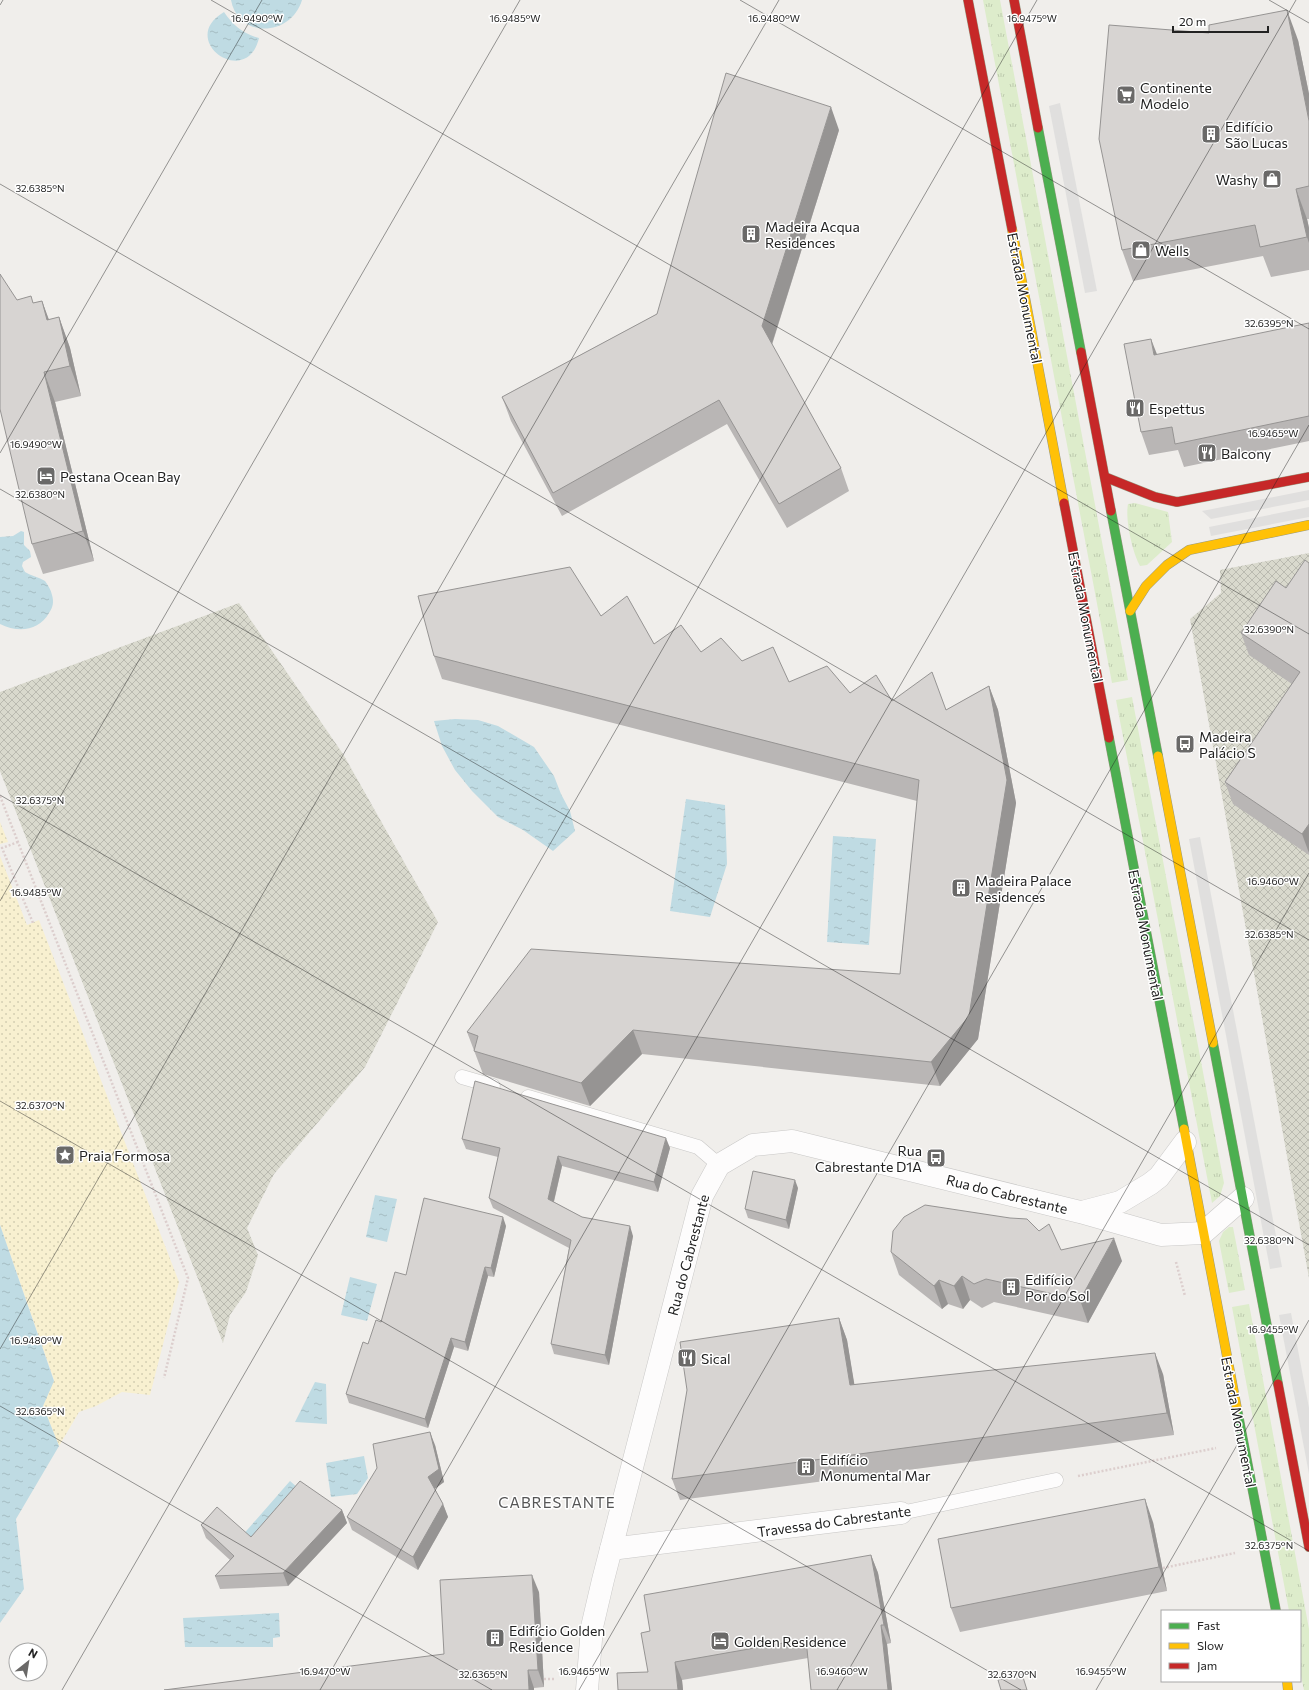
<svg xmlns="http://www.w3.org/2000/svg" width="1309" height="1690" font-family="Commissioner,sans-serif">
<defs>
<pattern id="construction-cross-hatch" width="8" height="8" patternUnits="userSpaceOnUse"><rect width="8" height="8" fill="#d9d9cd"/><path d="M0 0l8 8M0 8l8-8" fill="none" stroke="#babab0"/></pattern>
<pattern id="grass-tufts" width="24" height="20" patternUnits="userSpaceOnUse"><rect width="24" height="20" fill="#ddeccb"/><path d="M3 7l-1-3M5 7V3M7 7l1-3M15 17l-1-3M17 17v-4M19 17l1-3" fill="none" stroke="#bdcaae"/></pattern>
<pattern id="sand-dots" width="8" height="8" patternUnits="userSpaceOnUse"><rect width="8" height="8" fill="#f8f0d0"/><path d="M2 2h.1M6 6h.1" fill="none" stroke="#d4ceb2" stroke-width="1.8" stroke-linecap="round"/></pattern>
<pattern id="water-ripples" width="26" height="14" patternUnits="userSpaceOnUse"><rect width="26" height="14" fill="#bfdbe3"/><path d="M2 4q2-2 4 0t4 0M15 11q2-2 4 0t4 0" fill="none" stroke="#a4bcc2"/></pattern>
</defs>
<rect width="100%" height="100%" fill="#f0eeeb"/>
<g fill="url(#construction-cross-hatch)">
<path d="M 1309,553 L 1309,1278 L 1190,619 L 1221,593 L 1220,570 Z"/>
<path d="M 239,603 L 343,754 L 438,922 L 365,1067 L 274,1174 L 247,1228 L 258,1255 L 246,1292 L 230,1315 L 223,1343 L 0,771 L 0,692 Z"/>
</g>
<g fill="url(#grass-tufts)">
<path d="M 983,0 L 1000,0 L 1128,680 L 1112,683 Z"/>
<path d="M 1135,503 L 1168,512 L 1172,542 L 1147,565 L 1140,566 C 1132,552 1125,519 1128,504 Z"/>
<path d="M 1132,697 L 1224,1183 L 1220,1196 L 1212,1203 L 1116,700 Z"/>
<path d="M 1229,1227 L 1233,1227 L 1245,1290 L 1229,1293 L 1219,1241 L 1223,1232 Z"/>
<path d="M 1249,1304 L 1309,1629 L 1309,1690 L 1304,1690 L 1300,1671 L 1300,1611 L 1289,1611 L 1232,1307 Z"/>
</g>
<g fill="url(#sand-dots)">
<path d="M 0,822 L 8,842 L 0,844 Z"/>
<path d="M 0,856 L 27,925 L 39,920 L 179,1282 L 150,1395 L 122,1392 L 96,1406 L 79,1412 L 59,1446 L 43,1406 L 54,1380 L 0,1225 Z"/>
</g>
<g fill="#e0dfde">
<path d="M 1060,103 L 1097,291 L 1085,293 L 1049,106 Z"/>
<path d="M 1309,490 L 1309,500 L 1211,519 L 1202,511 Z"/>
<path d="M 1309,507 L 1309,517 L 1211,536 L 1209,527 Z"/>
<path d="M 1200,837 L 1282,1267 L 1270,1269 L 1189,839 Z"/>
<path d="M 1291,1313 L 1309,1408 L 1309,1474 L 1279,1315 Z"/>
</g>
<g fill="url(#water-ripples)">
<path d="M 231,0 L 302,0 C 291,37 238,39 231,0 Z"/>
<path d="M 224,12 C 233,25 243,34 259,38 C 247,90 176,40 224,12 Z"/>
<path d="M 21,531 L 24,532 L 24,545 L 30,551 L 31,557 L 23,562 L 22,566 L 25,572 C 31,576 39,577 45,581 C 48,585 51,590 52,595 C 54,602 53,607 49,613 C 39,631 18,633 0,624 L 0,537 L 13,536 Z"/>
<path d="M 455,719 L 478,720 L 498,726 L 534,747 L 554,776 L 561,794 L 570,811 L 575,831 L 553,851 L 523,830 L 498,817 L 472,791 L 455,770 L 442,746 L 434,721 Z"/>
<path d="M 686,799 L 725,805 L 727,864 L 710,917 L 670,911 Z"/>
<path d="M 833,836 L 876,839 L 869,945 L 827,942 Z"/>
<path d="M 375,1195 L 397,1199 L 387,1242 L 366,1237 Z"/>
<path d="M 0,1225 L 54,1381 L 43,1406 L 59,1446 L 16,1519 L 24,1589 L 0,1623 Z"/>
<path d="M 350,1277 L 377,1284 L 367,1321 L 341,1315 Z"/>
<path d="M 315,1382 L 326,1384 L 327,1424 L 295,1422 Z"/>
<path d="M 364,1456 L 368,1478 L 357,1494 L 331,1497 L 326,1463 Z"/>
<path d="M 290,1481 L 305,1494 L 256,1550 L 241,1537 Z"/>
<path d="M 279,1613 L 280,1637 L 273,1638 L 273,1647 L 185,1647 L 183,1618 Z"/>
</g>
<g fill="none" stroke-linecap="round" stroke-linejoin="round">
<g stroke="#c9c8c7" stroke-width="15">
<g id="lane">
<path d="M 462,1077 L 493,1086"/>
<path d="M 528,1097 L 698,1147 L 719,1165"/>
<path d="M 901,1513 L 1056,1480"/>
</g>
</g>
<g stroke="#c9c8c7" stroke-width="23">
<g id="street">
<path d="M 1082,1212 L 1120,1202 L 1150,1184 L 1159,1177 L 1185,1142"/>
<path d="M 611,1549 L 901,1513"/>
<path d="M 587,1690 L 592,1627 L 603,1580 L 702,1196 L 719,1165 L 753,1145 L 792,1141 L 1080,1212 L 1161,1235 L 1203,1233 L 1243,1198"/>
</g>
</g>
<g stroke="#999a82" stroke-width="10">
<g id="fast">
<path d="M 1038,128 L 1081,352"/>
<path d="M 1111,511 L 1158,756"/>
<path d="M 1109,738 L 1184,1129"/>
<path d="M 1213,1043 L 1278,1384"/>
<path d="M 1237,1409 L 1276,1611"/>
</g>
</g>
<g stroke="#999a82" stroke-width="10">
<g id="slow">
<path d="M 1012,229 L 1064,503"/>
<path d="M 1130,611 L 1146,586 L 1167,565 L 1189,550 L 1309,525"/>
<path d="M 1158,756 L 1213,1043"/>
<path d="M 1184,1129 L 1237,1409"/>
<path d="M 1287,1681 L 1288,1690"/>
</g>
</g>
<g stroke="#999a82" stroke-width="10">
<g id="jam">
<path d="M 968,0 L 1012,229"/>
<path d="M 1014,0 L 1038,128"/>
<path d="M 1081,352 L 1111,511"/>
<path d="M 1105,477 L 1155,497 L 1177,502 L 1309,477"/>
<path d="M 1064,503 L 1109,738"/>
<path d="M 1278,1384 L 1309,1547"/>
</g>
</g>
<g stroke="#dccecd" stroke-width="2.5" stroke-dasharray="2 2" stroke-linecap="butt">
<path d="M 0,796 L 188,1278 L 164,1378"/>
<path d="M 18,842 L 2,848 L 33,923"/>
<path d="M 1176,1262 L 1185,1296"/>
<path d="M 1078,1476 L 1216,1448"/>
<path d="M 1163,1568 L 1235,1553"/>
<path d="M 544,1679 L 554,1679"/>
</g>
<use href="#lane" stroke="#fdfcfc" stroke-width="14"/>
<use href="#street" stroke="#fdfcfc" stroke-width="22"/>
<use href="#fast" stroke="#4caf50" stroke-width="9"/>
<use href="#slow" stroke="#ffc107" stroke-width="9"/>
<use href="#jam" stroke="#c62828" stroke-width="9"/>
</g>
<g fill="#b9b6b5">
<path d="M 1209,33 L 1298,40 L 1309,94 L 1309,219 L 1307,219 L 1309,228 L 1309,270 L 1271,277 L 1263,256 L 1133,281 L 1122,250 Z"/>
<path d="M 839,130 L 772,345 L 841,468 L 849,491 L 787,528 L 727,424 L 562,516 L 511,421 L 502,397 L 657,314 Z"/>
<path d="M 17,300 L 33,303 L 42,301 L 49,320 L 59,317 L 70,348 L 81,396 L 55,402 L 94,561 L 43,574 L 32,544 Z"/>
<path d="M 1309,323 L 1309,441 L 1184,467 L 1178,450 L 1149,455 L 1141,432 Z"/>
<path d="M 1309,563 L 1309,855 L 1233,804 L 1225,782 L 1292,684 L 1249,655 L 1241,633 L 1286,588 Z"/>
<path d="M 601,616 L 654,644 L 701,652 L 742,661 L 789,682 L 946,710 L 989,686 L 998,710 L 1016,803 L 978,1039 L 940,1086 L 642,1054 L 590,1106 L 483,1074 L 467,1032 L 900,974 L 917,801 L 442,679 L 434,656 Z"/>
<path d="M 462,1139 L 670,1148 L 658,1192 L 562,1166 L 554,1202 L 582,1217 L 633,1236 L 609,1365 L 554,1354 L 551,1344 L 569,1248 L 493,1208 L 489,1198 L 498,1157 L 466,1149 Z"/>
<path d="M 798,1188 L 789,1229 L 748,1218 L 745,1209 Z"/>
<path d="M 506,1226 L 494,1277 L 488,1276 L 468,1351 L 454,1347 L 428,1428 L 349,1403 L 346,1394 L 381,1322 L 406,1275 Z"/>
<path d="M 1039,1231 L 1061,1250 L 1122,1261 L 1088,1323 L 994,1302 L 982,1308 L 970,1300 L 963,1309 L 948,1304 L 942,1309 L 899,1275 L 891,1252 Z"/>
<path d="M 839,1318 L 847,1340 L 854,1384 L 1163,1374 L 1174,1435 L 680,1500 L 672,1479 Z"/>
<path d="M 435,1445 L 444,1482 L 435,1489 L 443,1504 L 448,1517 L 418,1570 L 352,1530 L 347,1517 Z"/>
<path d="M 342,1510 L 347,1523 L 288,1586 L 220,1589 L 215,1576 L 230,1560 L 206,1538 L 201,1525 L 251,1537 Z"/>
<path d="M 1153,1522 L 1167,1591 L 960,1632 L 951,1608 Z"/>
<path d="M 871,1555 L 878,1573 L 891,1643 L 887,1644 L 892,1690 L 811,1690 L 808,1658 L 682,1680 L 683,1690 L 618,1690 L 648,1672 L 650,1631 Z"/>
<path d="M 539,1592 L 544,1687 L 534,1688 L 444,1654 Z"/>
</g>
<g fill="#969493">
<path d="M 1287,10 L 1298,40 L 1309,94 L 1309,121 Z"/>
<path d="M 831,107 L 839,130 L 770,350 L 762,326 Z"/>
<path d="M 1296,189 L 1307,219 L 1309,228 L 1309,243 L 1307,237 Z"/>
<path d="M 42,301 L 53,331 L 47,320 Z"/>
<path d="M 59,317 L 70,348 L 81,396 L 70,366 Z"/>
<path d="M 1151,339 L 1160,362 L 1154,355 Z"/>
<path d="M 44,372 L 55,402 L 94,561 L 83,531 Z"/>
<path d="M 989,686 L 998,710 L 1016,803 L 978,1039 L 940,1086 L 931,1062 Z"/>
<path d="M 1309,824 L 1309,853 L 1302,834 Z"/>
<path d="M 633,1030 L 642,1054 L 590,1106 L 581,1083 Z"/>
<path d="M 666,1138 L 670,1148 L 658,1192 L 654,1182 Z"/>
<path d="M 558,1156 L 562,1166 L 552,1209 L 548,1199 Z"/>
<path d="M 795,1180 L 798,1188 L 789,1229 L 786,1220 Z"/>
<path d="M 503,1217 L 506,1226 L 494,1277 L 491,1268 Z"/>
<path d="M 630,1226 L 633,1236 L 609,1365 L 605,1355 Z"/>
<path d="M 1114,1238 L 1122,1261 L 1088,1323 L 1080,1300 Z"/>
<path d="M 485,1267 L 488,1276 L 468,1351 L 465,1342 Z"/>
<path d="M 962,1276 L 970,1300 L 963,1309 L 954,1286 Z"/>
<path d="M 939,1280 L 948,1304 L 942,1309 L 934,1286 Z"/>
<path d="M 839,1318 L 847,1340 L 858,1406 L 850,1385 Z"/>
<path d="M 451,1338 L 454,1347 L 428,1428 L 425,1419 Z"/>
<path d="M 1155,1353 L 1163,1374 L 1174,1435 L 1167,1413 Z"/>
<path d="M 430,1432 L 435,1445 L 444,1482 L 433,1490 L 428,1477 Z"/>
<path d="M 1145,1499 L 1153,1522 L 1167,1591 L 1159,1567 Z"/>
<path d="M 443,1504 L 448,1517 L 418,1570 L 413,1557 Z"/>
<path d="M 342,1510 L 347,1523 L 288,1586 L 283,1573 Z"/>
<path d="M 871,1555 L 878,1573 L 891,1643 L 884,1625 Z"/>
<path d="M 532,1575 L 539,1592 L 544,1687 L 538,1670 Z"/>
<path d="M 881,1625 L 887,1644 L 892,1690 L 888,1690 Z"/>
<path d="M 675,1662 L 682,1680 L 683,1690 L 678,1690 Z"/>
<path d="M 528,1670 L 534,1688 L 534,1690 L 529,1690 Z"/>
</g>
<g fill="#d7d4d2" stroke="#969493">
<path d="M 1287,10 L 1309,121 L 1309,186 L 1296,189 L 1307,237 L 1260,247 L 1255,225 L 1122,250 L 1099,139 L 1109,25 L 1209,33 L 1209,25 Z"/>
<path d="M 726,73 L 831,107 L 762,326 L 841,468 L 779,504 L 719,400 L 553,493 L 502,397 L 657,314 Z"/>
<path d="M 0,274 L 17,300 L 31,296 L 33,303 L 42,301 L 47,320 L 59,317 L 70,366 L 44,372 L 83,531 L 32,544 L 0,409 Z"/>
<path d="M 1309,323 L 1309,416 L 1175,444 L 1172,427 L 1141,432 L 1124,344 L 1151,339 L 1154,355 Z"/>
<path d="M 1305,560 L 1309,563 L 1309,824 L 1302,834 L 1225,782 L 1300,672 L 1241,633 L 1276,581 L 1286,588 Z"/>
<path d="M 570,567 L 601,616 L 627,596 L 654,644 L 681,625 L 701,652 L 721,638 L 742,661 L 773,647 L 789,682 L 827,666 L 850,693 L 876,675 L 892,701 L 932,672 L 946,710 L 989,686 L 1007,780 L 969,1016 L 931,1062 L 633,1030 L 581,1083 L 474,1051 L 478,1036 L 467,1032 L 531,949 L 900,974 L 919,780 L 434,656 L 418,596 Z"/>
<path d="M 475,1081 L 666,1138 L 654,1182 L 558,1156 L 548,1199 L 582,1217 L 630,1226 L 605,1355 L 551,1344 L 571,1240 L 489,1198 L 500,1148 L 462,1139 Z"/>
<path d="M 753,1171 L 795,1180 L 786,1220 L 745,1209 Z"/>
<path d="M 424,1198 L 503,1217 L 491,1268 L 485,1267 L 465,1342 L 451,1338 L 425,1419 L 346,1394 L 363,1342 L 368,1344 L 376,1320 L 381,1322 L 395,1272 L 406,1275 Z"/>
<path d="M 925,1205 L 1010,1218 L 1027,1219 L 1039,1231 L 1049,1224 L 1061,1250 L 1114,1238 L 1080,1300 L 986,1279 L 974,1284 L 962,1276 L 954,1286 L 939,1280 L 934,1286 L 891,1252 L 893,1231 L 904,1217 Z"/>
<path d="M 839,1318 L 850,1385 L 1155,1353 L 1167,1413 L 672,1479 L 687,1390 L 680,1342 Z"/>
<path d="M 430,1432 L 439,1469 L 428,1477 L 443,1504 L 413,1557 L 347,1517 L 377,1468 L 373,1444 Z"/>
<path d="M 300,1481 L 342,1510 L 283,1573 L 215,1576 L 234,1556 L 201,1525 L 217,1507 L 251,1537 Z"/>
<path d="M 1145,1499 L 1159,1567 L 951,1608 L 938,1539 Z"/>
<path d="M 871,1555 L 884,1625 L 881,1625 L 888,1690 L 811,1690 L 806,1639 L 675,1662 L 678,1690 L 618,1690 L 617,1673 L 648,1672 L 641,1633 L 650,1631 L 644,1595 Z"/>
<path d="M 532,1575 L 538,1670 L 528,1670 L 529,1690 L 164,1690 L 444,1654 L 440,1580 Z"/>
<path d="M 1022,1674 L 1027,1690 L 1001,1690 L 998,1680 Z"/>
</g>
<path fill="none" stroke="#222" stroke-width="1" stroke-opacity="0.45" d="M 211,0 L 1309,634M 740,0 L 1309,329M 1269,0 L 1309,23M 0,5 L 3,0M 0,184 L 1309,940M 0,453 L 262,0M 0,489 L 1309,1245M 0,795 L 1309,1551M 0,901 L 520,0M 0,1101 L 1021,1690M 0,1349 L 779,0M 0,1406 L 492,1690M 62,1690 L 1037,0M 320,1690 L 1296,0M 579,1690 L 1309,425M 837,1690 L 1309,873M 1096,1690 L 1309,1320"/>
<defs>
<g id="supermarket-square" transform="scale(1)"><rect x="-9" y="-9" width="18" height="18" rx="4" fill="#6a6968" stroke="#fff"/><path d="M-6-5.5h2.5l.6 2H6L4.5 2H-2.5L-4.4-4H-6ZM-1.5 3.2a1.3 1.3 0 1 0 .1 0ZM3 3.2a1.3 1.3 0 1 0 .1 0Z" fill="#fff"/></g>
<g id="building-square" transform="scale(1)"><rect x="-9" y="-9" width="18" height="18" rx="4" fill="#6a6968" stroke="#fff"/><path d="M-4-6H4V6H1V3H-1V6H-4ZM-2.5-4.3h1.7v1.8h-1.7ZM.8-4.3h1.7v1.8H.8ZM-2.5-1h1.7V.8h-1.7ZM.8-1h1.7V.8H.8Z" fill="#fff"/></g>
<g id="shop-square" transform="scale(1)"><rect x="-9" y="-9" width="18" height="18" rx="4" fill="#6a6968" stroke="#fff"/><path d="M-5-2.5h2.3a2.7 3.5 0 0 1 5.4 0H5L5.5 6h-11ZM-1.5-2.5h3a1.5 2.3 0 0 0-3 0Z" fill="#fff"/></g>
<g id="restaurant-square" transform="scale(1)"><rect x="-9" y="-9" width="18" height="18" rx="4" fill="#6a6968" stroke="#fff"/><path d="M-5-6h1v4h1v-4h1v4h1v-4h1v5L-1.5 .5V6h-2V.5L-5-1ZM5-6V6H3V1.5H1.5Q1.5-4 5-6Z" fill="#fff"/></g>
<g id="hotel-square" transform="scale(1)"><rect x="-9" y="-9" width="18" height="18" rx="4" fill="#6a6968" stroke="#fff"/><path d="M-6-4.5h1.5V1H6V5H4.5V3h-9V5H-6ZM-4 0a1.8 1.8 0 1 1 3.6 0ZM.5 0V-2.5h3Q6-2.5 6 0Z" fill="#fff"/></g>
<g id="bus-square" transform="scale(1)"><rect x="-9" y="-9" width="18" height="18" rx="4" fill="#6a6968" stroke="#fff"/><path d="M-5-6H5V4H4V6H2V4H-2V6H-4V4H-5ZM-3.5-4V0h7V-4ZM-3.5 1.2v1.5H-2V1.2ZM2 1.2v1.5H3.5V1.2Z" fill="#fff"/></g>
<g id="sight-square" transform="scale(1)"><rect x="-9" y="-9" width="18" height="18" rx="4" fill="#6a6968" stroke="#fff"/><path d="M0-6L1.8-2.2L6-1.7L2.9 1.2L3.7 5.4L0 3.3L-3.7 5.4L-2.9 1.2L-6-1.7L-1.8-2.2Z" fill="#fff"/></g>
</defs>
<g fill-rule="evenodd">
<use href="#supermarket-square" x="1126" y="95"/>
<use href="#building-square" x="1211" y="134"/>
<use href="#shop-square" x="1272" y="179"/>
<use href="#building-square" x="751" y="234"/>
<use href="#shop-square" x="1141" y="250"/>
<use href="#restaurant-square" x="1135" y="408"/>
<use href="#restaurant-square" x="1207" y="453"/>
<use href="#hotel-square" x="46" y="476"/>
<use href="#bus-square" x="1185" y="744"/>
<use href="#building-square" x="961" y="888"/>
<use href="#sight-square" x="65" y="1155"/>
<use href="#bus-square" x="936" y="1158"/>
<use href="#building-square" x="1011" y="1287"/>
<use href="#restaurant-square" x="687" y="1358"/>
<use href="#building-square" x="806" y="1467"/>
<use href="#building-square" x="495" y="1638"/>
<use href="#hotel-square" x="720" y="1641"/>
</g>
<g text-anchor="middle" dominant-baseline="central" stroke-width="3" stroke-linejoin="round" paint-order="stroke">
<g font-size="14" fill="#222" stroke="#fff" text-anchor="start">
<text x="1140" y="87">Continente<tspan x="1140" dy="16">Modelo</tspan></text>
<text x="1225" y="126">Edifício<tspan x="1225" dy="16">São Lucas</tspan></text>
<text x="1258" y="179" text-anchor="end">Washy</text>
<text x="765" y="226">Madeira Acqua<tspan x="765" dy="16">Residences</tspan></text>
<text x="1155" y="250">Wells</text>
<text x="1149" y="408">Espettus</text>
<text x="1221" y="453">Balcony</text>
<text x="60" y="476">Pestana Ocean Bay</text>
<text x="1199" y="736">Madeira<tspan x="1199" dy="16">Palácio S</tspan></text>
<text x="975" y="880">Madeira Palace<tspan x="975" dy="16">Residences</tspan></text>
<text x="922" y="1150" text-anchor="end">Rua<tspan x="922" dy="16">Cabrestante D1A</tspan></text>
<text x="79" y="1155">Praia Formosa</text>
<text x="1025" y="1279">Edifício<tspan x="1025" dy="16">Por do Sol</tspan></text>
<text x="701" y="1358">Sical</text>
<text x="820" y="1459">Edifício<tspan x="820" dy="16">Monumental Mar</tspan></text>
<text x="509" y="1630">Edifício Golden<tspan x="509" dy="16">Residence</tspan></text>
<text x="734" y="1641">Golden Residence</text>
</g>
<g font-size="14" fill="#222" stroke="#fff">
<text transform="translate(1025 298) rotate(79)">Estrada Monumental</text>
<text transform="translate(1086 617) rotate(79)">Estrada Monumental</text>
<text transform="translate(1146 935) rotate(79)">Estrada Monumental</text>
<text transform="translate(1007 1194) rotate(14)">Rua do Cabrestante</text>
<text transform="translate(688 1255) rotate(-75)">Rua do Cabrestante</text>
<text transform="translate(1239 1422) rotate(79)">Estrada Monumental</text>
<text transform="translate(834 1521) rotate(-8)">Travessa do Cabrestante</text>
</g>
<g font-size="15" letter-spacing="1" fill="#555" stroke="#fff">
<text x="557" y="1502">CABRESTANTE</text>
</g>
</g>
<g font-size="10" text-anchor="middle" fill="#222" stroke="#fff" stroke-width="3" stroke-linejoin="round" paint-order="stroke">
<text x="257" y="22">16.9490°W</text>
<text x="515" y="22">16.9485°W</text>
<text x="774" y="22">16.9480°W</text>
<text x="1032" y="22">16.9475°W</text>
<text x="40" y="192">32.6385°N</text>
<text x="1269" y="327">32.6395°N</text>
<text x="1273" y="437">16.9465°W</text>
<text x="36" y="448">16.9490°W</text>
<text x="40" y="498">32.6380°N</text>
<text x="1269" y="633">32.6390°N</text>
<text x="40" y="804">32.6375°N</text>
<text x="1273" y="885">16.9460°W</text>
<text x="36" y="896">16.9485°W</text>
<text x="1269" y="938">32.6385°N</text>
<text x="40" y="1109">32.6370°N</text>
<text x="1269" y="1244">32.6380°N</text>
<text x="1273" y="1333">16.9455°W</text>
<text x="36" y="1344">16.9480°W</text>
<text x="40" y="1415">32.6365°N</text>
<text x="1269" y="1549">32.6375°N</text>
<text x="325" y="1675">16.9470°W</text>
<text x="584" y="1675">16.9465°W</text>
<text x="842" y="1675">16.9460°W</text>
<text x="1101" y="1675">16.9455°W</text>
<text x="483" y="1678">32.6365°N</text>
<text x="1012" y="1678">32.6370°N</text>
</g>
<rect x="1161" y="1610" width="140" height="72" fill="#ffffff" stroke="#a7a7a7"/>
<rect x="1169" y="1623" width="20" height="6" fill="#4caf50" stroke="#a7a7a7"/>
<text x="1197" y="1630" font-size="12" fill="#222222">Fast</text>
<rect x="1169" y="1643" width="20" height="6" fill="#ffc107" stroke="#a7a7a7"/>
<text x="1197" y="1650" font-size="12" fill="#222222">Slow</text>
<rect x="1169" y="1663" width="20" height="6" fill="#c62828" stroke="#a7a7a7"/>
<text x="1197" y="1670" font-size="12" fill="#222222">Jam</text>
<g transform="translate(28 1662) rotate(30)"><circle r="19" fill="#ffffff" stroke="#a7a7a7"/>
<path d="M0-3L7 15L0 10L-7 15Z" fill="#6a6968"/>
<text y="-6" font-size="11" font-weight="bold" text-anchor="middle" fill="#222222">N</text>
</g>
<path d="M1173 26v6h95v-6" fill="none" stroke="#222222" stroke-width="2"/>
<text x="1179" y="26" font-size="12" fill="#222222" stroke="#ffffff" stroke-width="3" paint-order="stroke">20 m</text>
</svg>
